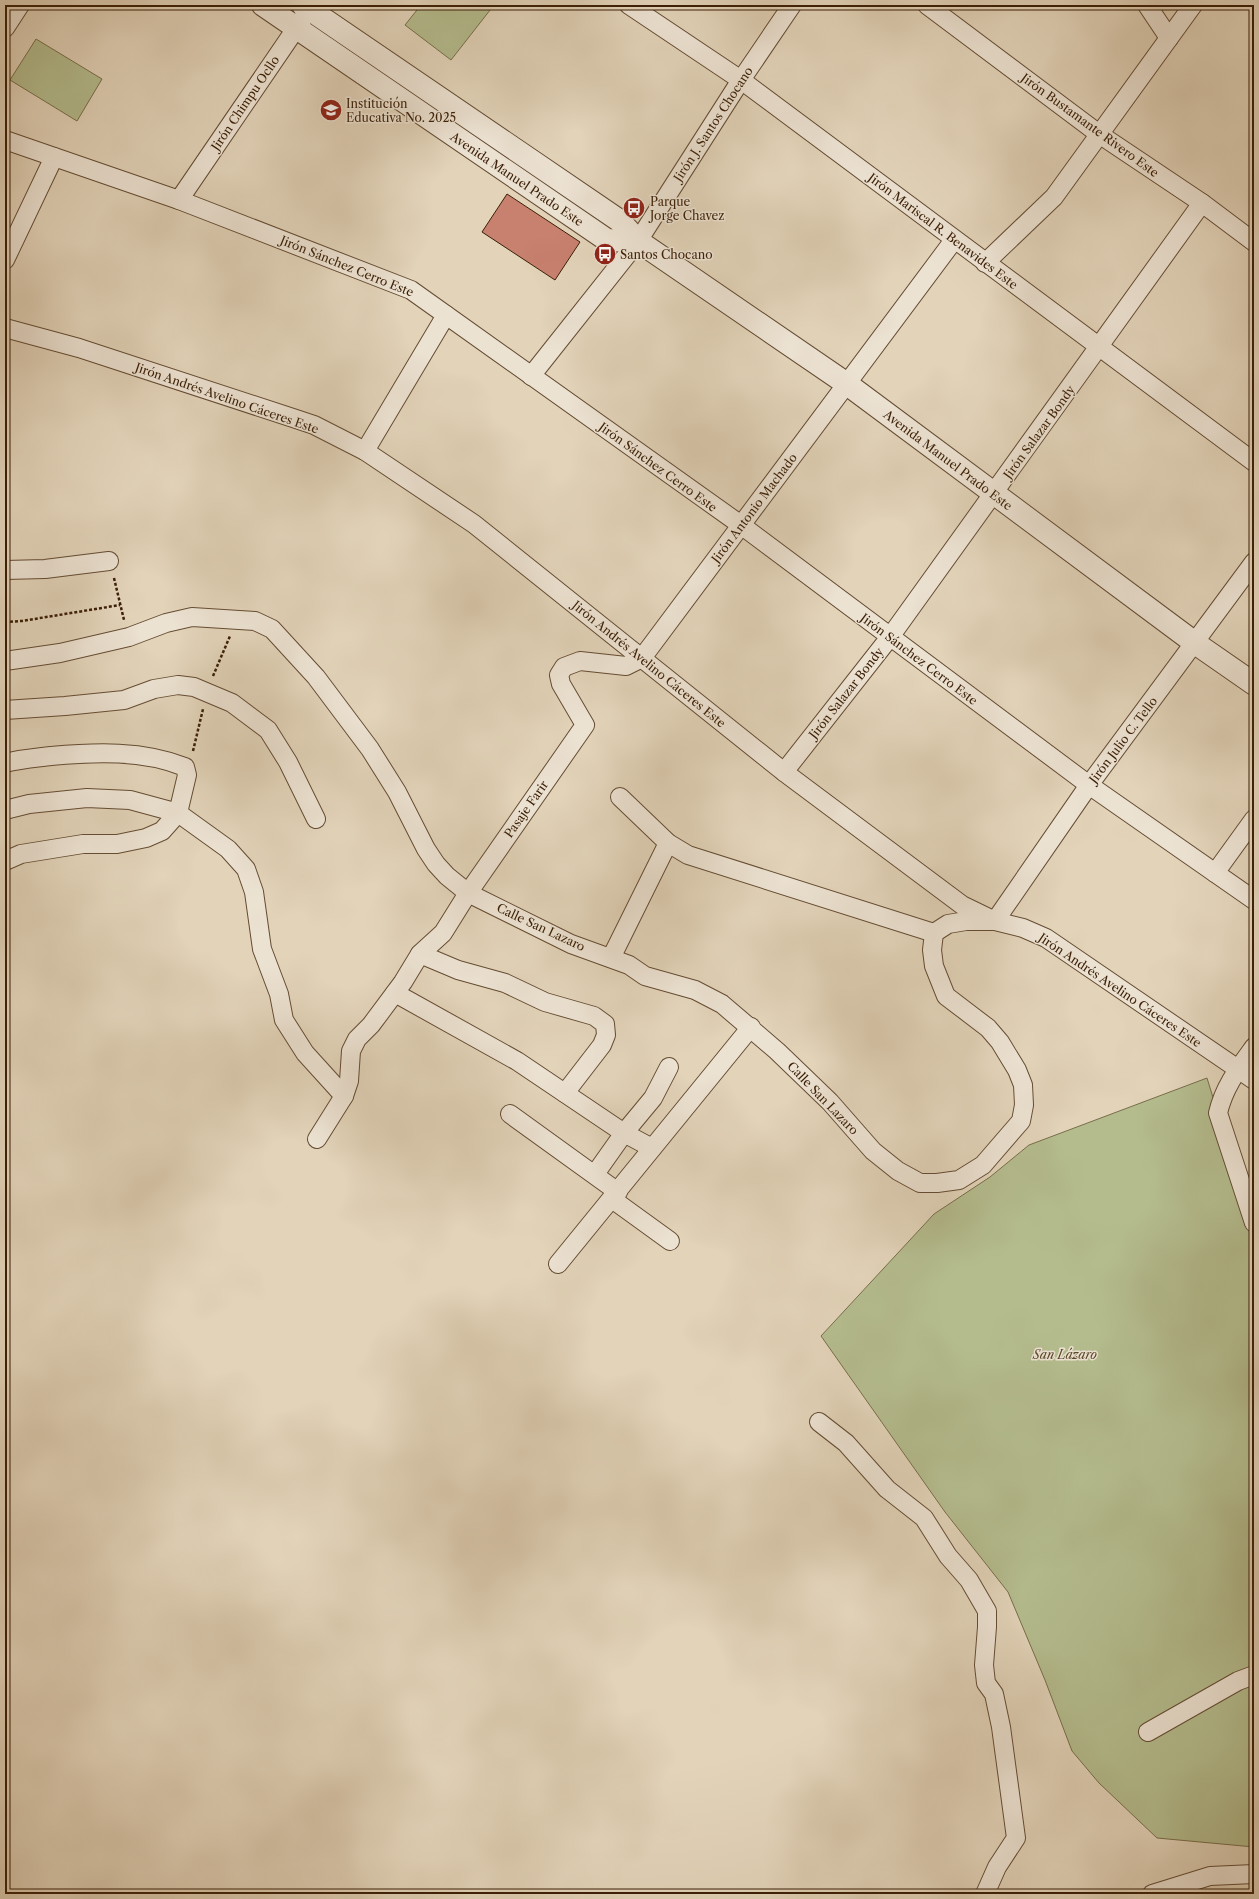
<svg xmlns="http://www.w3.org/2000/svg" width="1259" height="1899" font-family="'Libre Caslon Text',serif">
<rect width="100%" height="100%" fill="#e2d3b9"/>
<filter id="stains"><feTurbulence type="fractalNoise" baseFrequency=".005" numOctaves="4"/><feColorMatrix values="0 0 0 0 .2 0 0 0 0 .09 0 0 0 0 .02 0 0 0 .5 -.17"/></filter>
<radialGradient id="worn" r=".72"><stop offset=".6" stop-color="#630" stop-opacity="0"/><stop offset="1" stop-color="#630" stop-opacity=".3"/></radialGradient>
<g fill="#b4bc8e" stroke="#786e4a">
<path d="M 421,5 L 494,5 L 451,60 L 405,25 Z"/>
<path d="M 36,39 L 102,79 L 77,121 L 10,80 Z"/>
<path d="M 1207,1078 L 1254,1230 L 1254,1847 L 1157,1838 L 1099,1783 L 1072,1751 L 1045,1680 L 1008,1592 L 945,1512 L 821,1336 L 934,1214 L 990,1177 L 1029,1145 Z"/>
</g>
<path fill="#c8806f" stroke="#3b1f06" d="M 507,194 L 580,242 L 555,280 L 482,232 Z"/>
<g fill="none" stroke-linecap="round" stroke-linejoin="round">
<g stroke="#654c33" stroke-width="20">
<g id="minor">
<path d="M 629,5 L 741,80 L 1254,462"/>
<path d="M 927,5 L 1099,134 L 1202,203 L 1254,242"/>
<path d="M 1147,5 L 1169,38"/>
<path d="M 5,28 L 20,5"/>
<path d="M 5,140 L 179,200 L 411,290 L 741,525 L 1089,785 L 1254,900"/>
<path d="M 179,200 L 312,5"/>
<path d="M 5,260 L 54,157"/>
<path d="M 985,263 L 1054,197 L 1193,5"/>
<path d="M 5,328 L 79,348 L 293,418 L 314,425 L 365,451 L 474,524 L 784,772 L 962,905 L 995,921 L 1023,928 L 1046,938 L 1254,1080"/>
<path d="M 531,376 L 638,241 L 741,80 L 792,5"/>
<path d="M 365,451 L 446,315"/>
<path d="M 5,570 L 45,569 L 109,561"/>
<path d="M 5,661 L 60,653 L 129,637 L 166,623 L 192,617 L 255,621 L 272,629 L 316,677 L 370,749 L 397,792 L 426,849 L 436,864 L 447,876 L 468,893 L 571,944 L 629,965 L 645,976 L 695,990 L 722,1004 L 777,1051 L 830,1102 L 873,1151 L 898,1171 L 920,1183 L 937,1183 L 959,1180 L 983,1165 L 1021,1121 L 1024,1105 L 1023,1085 L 1017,1070 L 1000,1042 L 988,1028 L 946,996 L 934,966 L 932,950 L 934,933 L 948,924 L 966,921 L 995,921 L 1089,785 L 1254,562"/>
<path d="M 5,710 L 65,706 L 124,700 L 154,689 L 178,685 L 194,687 L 232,703 L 268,730 L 288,762 L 316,819"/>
<path d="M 5,763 C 20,759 35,758 51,756 C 95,752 143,750 185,767 L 187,775 L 178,813 L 162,831 L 146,838 L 117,844 L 83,844 L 21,854 L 5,861"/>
<path d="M 784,772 L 890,637 L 1202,203"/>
<path d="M 620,797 L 668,843 L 688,855 L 934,933"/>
<path d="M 5,810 L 29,804 L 87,798 L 130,800 L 178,813 L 228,849 L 246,869 L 254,892 L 262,949 L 279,994 L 284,1020 L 305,1053 L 344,1096"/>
<path d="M 1215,873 L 1254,819"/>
<path d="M 420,954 L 458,970 L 505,983 L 545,1002 L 594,1016 L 605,1024 L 606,1035 L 602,1045 L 565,1093"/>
<path d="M 611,958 L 668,843"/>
<path d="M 395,993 L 517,1061 L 624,1133 L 652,1148"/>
<path d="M 1254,1047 C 1238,1069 1224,1087 1218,1113 L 1254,1223"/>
<path d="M 510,1114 L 618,1192"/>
<path d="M 317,1139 L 344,1096 L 349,1081 L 351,1051 L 357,1039 L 371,1025 L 403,982 L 420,954 L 443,933 L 468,893 L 585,725 L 561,684 L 559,675 L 564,667 L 580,661 L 626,666 L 642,658 L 954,240"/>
<path d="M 595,1174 L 624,1133 L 653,1098 L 669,1067"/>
<path d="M 612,1199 L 670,1241"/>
<path d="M 558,1264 L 751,1027"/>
<path d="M 819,1422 L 846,1443 L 887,1489 L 924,1518 L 948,1556 L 969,1580 L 987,1611 L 987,1627 L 984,1665 L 986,1683 L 994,1694 L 1001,1727 L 1016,1838 L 997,1867 L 985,1894"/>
<path d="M 1148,1732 L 1238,1681 L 1254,1675"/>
<path d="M 1152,1894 L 1210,1876 L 1254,1874"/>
</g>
</g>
<g stroke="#654c33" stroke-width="24">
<g id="tertiary">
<path d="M 263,5 L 607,240 L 638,241"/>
<path d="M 303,5 L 620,221 L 638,241 L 847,384 L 1195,643 L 1254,684"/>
</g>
</g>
<g stroke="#3b1f06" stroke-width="2.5" stroke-dasharray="3 2" stroke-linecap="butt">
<path d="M 114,578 L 124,620"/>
<path d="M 5,622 L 22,621 L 120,605"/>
<path d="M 213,676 L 230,636"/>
<path d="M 193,751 L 203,709"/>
</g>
<use href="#minor" stroke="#ece2d2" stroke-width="18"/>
<use href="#tertiary" stroke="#ece2d2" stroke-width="22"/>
</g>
<defs>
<g id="school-disc" transform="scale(1.15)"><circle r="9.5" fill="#8f2418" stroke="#ece2d2"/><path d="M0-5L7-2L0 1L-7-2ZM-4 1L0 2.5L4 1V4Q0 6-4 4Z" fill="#fff"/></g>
<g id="bus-disc" transform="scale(1.15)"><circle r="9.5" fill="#8f2418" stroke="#ece2d2"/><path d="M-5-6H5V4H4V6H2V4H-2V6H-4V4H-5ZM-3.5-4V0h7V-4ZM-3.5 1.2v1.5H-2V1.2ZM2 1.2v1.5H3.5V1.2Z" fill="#fff"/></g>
</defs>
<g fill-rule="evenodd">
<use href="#school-disc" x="331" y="110"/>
<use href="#bus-disc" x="634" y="208"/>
<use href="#bus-disc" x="605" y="254"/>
</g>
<g text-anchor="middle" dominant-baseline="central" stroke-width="3" stroke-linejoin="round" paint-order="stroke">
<g font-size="12" fill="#3b1f06" stroke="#ece2d2">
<text transform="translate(245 103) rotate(-56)">Jirón Chimpu Ocllo</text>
<text transform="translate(713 124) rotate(-57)">Jirón J. Santos Chocano</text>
<text transform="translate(1090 125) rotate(36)">Jirón Bustamante Rivero Este</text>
<text transform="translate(517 179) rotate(34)">Avenida Manuel Prado Este</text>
<text transform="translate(943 231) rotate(37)">Jirón Mariscal R. Benavides Este</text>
<text transform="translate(347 266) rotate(22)">Jirón Sánchez Cerro Este</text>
<text transform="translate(227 398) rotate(19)">Jirón Andrés Avelino Cáceres Este</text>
<text transform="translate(1039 432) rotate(-54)">Jirón Salazar Bondy</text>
<text transform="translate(948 460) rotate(37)">Avenida Manuel Prado Este</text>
<text transform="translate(658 467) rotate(36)">Jirón Sánchez Cerro Este</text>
<text transform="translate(754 508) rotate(-53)">Jirón Antonio Machado</text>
<text transform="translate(919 659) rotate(37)">Jirón Sánchez Cerro Este</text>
<text transform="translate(649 664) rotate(39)">Jirón Andrés Avelino Cáceres Este</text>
<text transform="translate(846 693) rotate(-52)">Jirón Salazar Bondy</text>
<text transform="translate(1123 740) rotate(-53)">Jirón Julio C. Tello</text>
<text transform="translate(526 809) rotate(-55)">Pasaje Farir</text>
<text transform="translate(541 927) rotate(25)">Calle San Lazaro</text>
<text transform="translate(1120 990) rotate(34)">Jirón Andrés Avelino Cáceres Este</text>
<text transform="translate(823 1098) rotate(46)">Calle San Lazaro</text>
</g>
<g font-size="12" fill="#3b1f06" stroke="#ece2d2" text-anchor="start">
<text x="346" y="103">Institución<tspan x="346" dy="14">Educativa No. 2025</tspan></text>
<text x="650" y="201">Parque<tspan x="650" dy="14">Jorge Chavez</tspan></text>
<text x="620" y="254">Santos Chocano</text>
</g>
<g font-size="12" font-style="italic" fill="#594628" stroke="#ece2d2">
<text x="1065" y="1354">San Lázaro</text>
</g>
</g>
<rect width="1259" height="1899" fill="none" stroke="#e2d3b9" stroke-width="20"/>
<rect x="6" y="6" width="1247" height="1887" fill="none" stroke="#3b1f06" stroke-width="2"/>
<rect x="10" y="10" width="1239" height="1879" fill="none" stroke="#3b1f06"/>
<rect width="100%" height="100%" filter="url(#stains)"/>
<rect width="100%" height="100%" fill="url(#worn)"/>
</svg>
